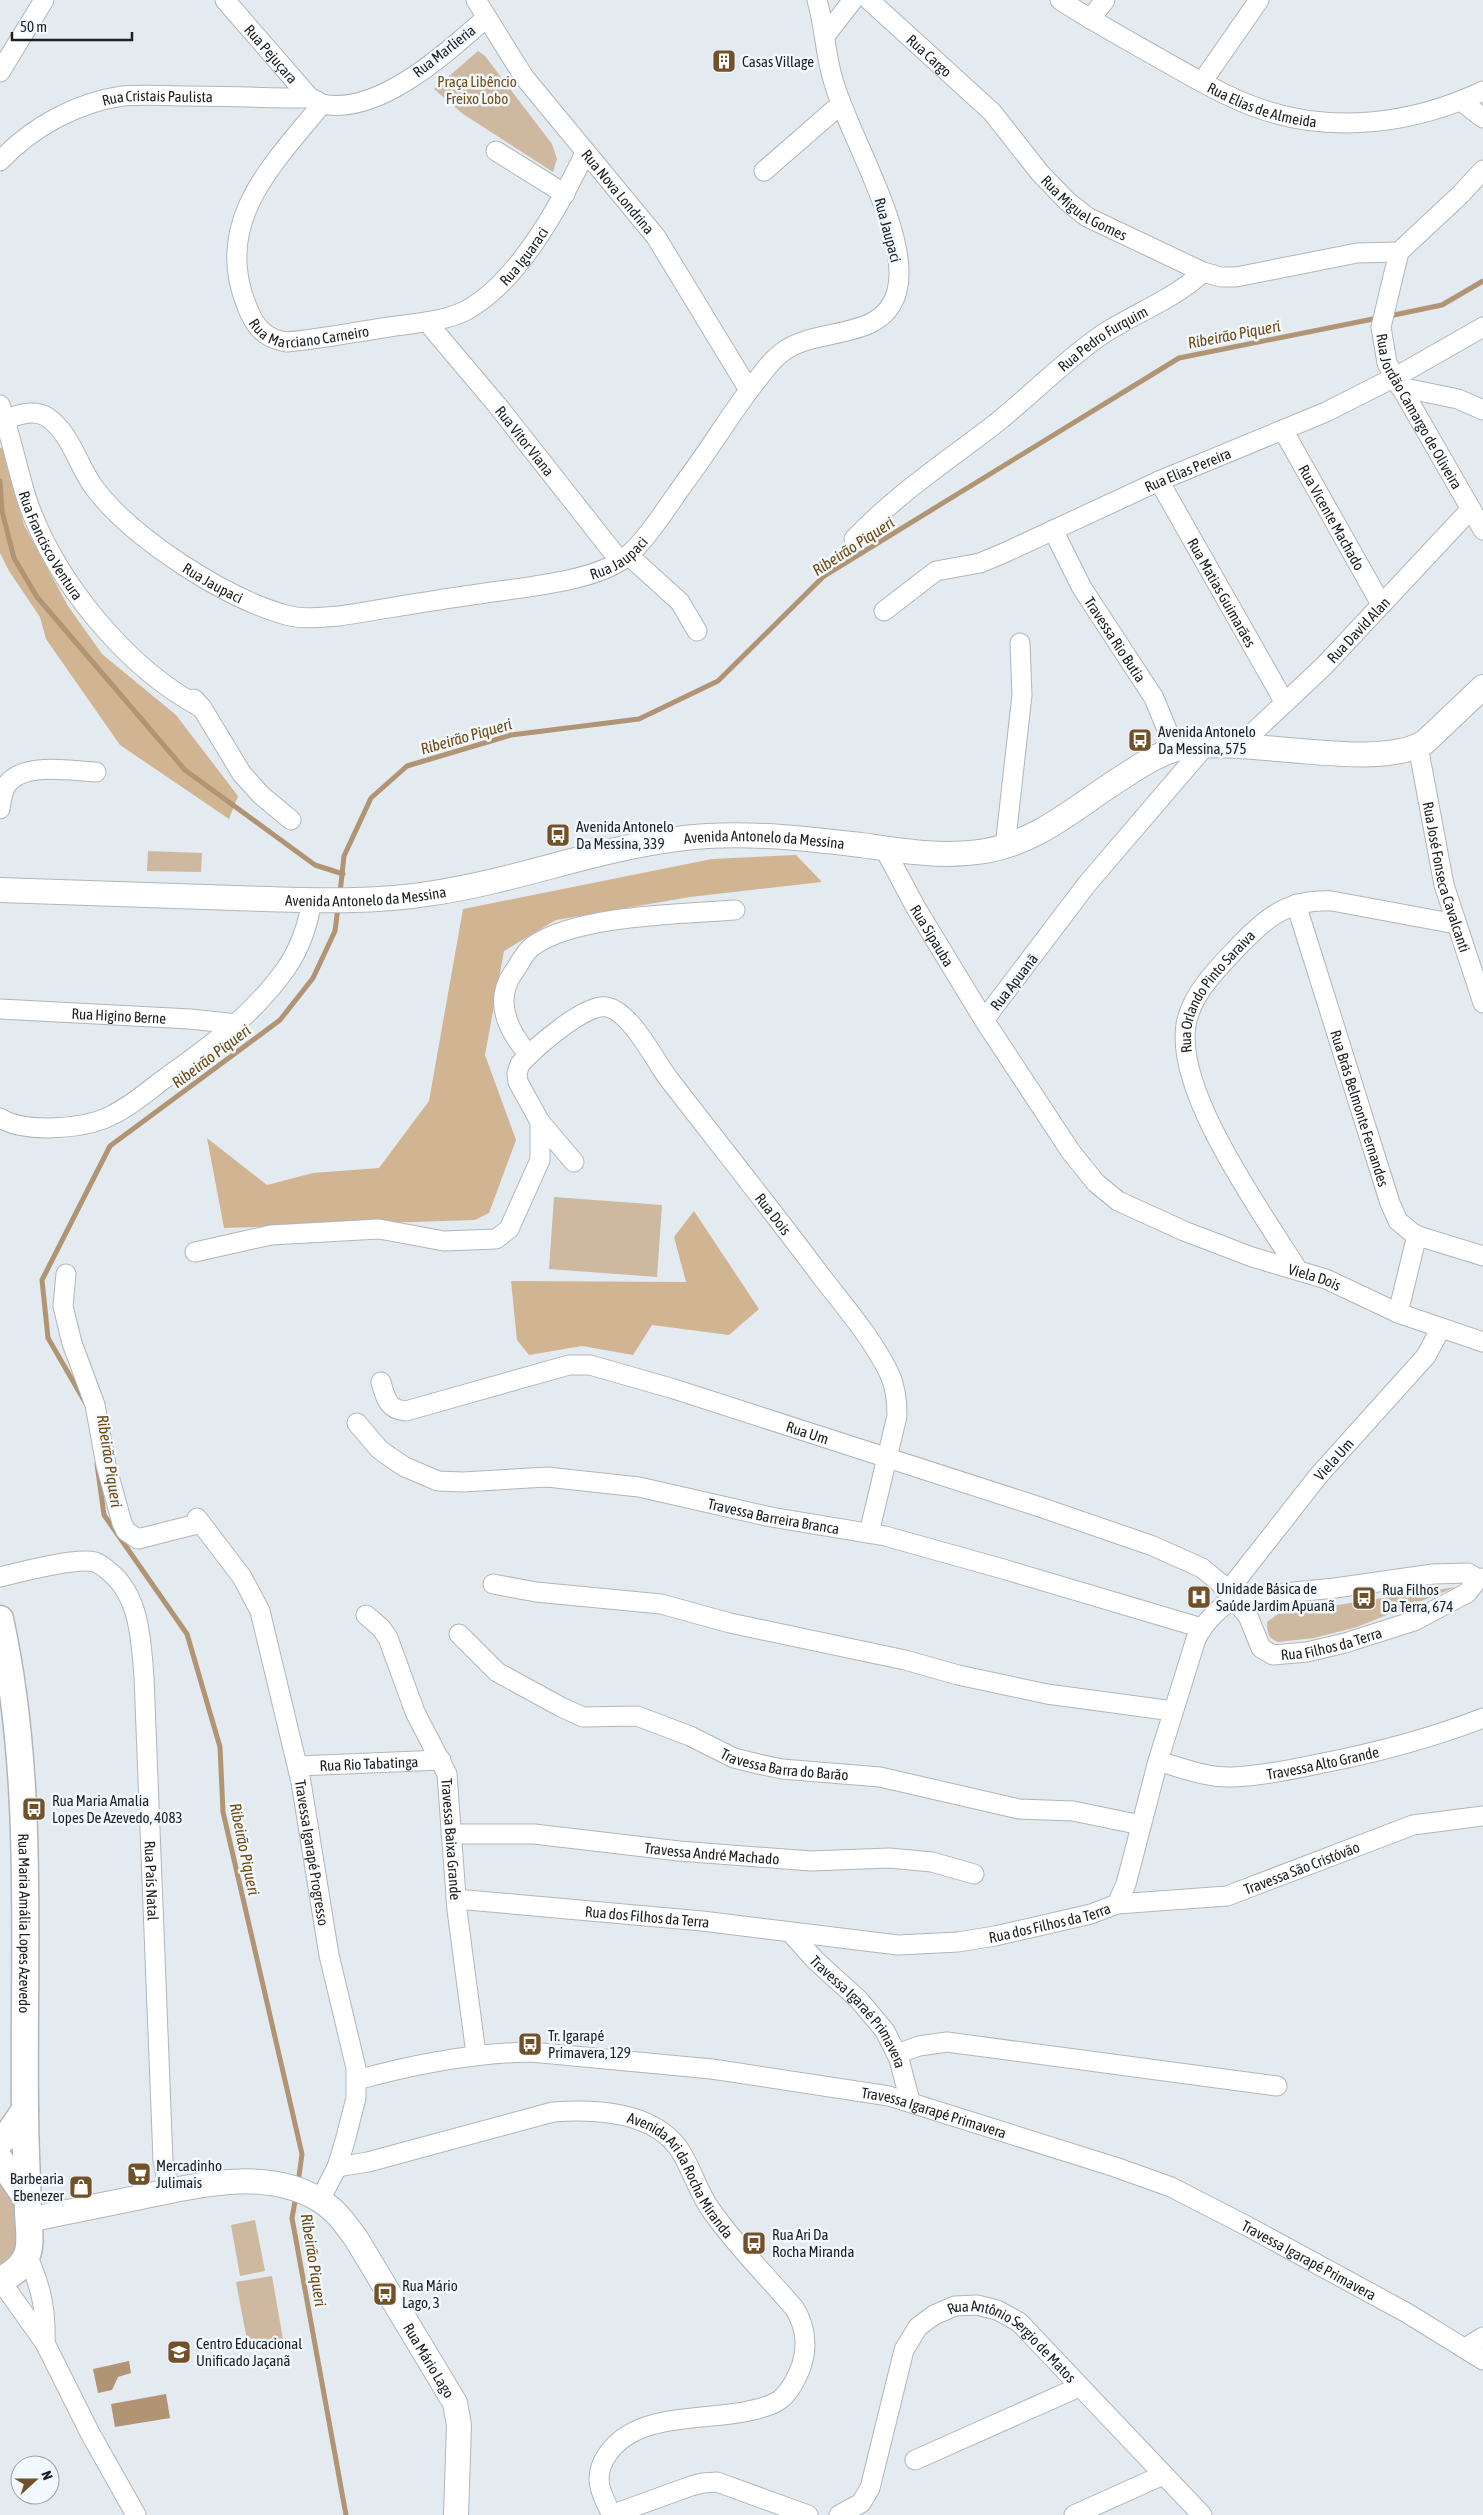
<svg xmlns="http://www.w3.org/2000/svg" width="1483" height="2515" font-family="'Asap Condensed',sans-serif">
<rect width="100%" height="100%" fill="#e4ebf0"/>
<g fill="#ceb89f">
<path d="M 478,51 L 485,56 L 552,144 L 557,159 L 553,172 L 463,114 L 434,89 Z"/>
<path d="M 148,851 L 202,853 L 201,872 L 147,871 Z"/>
<path d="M 554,1197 L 662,1205 L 657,1277 L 549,1269 Z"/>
<path d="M 1456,1587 L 1357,1627 L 1314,1638 L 1278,1642 C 1268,1639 1267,1631 1267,1622 L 1278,1614 Z"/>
<path d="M 0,2177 L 18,2210 L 17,2254 L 0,2266 Z"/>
<path d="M 255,2220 L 265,2271 L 240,2276 L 231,2225 Z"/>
<path d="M 272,2276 L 284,2345 L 249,2351 L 236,2282 Z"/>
</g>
<g fill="#d1b492">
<path d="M 4,447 L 24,525 L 68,606 L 102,654 L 176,715 L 238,796 L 229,819 L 120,745 L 46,639 L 40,617 L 9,571 L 0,553 L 0,448 Z"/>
<path d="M 796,855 L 822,882 L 690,897 L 556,920 L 504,951 L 485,1055 L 516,1140 L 489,1213 L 475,1220 L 224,1228 L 207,1138 L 267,1185 L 313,1173 L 379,1168 L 429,1101 L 463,909 L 712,859 Z"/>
<path d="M 694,1211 L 759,1309 L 729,1335 L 652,1325 L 633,1355 L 582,1346 L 529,1355 L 517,1340 L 511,1281 L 686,1282 L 674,1237 Z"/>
</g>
<g fill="#b09473">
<path d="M 129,2361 L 131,2373 L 118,2377 L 112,2390 L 98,2393 L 93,2369 Z"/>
<path d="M 166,2394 L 170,2418 L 115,2427 L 111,2404 Z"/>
</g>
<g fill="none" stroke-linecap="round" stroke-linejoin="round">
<g stroke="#b09473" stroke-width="5">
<path d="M 1389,316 L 1442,305 L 1483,281"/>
<path d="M 0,481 L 2,511 L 14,558 L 37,597 L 185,770 L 315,865 L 343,874"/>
<path d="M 340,893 L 344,856 L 371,798 L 407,766 L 511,735 L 639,719 L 718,681 L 824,576 L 1179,358 L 1378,318"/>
<path d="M 85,1402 L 48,1338 L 42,1280 L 110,1146 L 280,1020 L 313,978 L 335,931 L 338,907"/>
<path d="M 97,1464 L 104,1515 L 187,1634 L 220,1747 L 223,1812 L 302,2154 L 298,2183"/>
<path d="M 296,2196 L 292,2218 L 346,2515"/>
</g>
<g stroke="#afb6bb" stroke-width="21">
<g id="minor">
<path id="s1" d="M 225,0 L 310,98 L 317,101"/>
<path id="s2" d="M 476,0 L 524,77 L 656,237 L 749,390"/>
<path id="s3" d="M 869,0 L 992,112 L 1040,173 L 1067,201 L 1087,217 L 1203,272 L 1221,277 L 1236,277 L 1357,253 L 1399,252"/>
<path id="s4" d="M 1060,0 C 1094,22 1129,41 1164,61 C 1194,78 1223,95 1255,107 C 1330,135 1413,124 1483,91"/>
<path id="s5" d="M 486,18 C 447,52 379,116 322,104 C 274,163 213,221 246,304 C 254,326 264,339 287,342 C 322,339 355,332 389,327 C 415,323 444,322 467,310 C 519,281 560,205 585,153"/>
<path d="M 1090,19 L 1105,0"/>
<path d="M 825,36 L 853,0"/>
<path d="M 0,72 L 44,0"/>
<path d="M 1202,82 L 1259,0"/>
<path d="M 1461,101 L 1483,118"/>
<path d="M 496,151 L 565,194"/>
<path id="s6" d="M 0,161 C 32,127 76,103 122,96 C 144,94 166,96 187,96 C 228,96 269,98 310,98"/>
<path id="s7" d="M 1483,170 L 1460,195 L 1399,252 L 1381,327 L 1387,363 L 1483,530"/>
<path d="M 764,171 L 841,104"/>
<path id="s8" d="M 427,322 L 497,405 L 620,561"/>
<path d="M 1400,387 L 1458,399 L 1483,410"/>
<path id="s9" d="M 0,405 C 11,436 17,468 27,500 C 55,581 126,668 202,708"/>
<path id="s10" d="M 0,422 C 14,416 33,408 47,417 C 70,432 78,465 93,486 C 131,538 225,598 286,615 C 303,620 322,617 339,616 C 384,609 428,601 472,595 C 514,588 594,583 626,557 C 647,540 669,504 685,482 C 710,449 731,413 757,380 C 765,370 773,358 784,351 C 818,326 884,342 897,291 C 911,236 850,138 834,83 C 825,56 825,27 817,0"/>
<path id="s11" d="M 1283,430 L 1381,604"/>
<path id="s12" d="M 1159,481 L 1285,703"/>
<path id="s13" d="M 1053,530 L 1082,588 L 1154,698 L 1175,749"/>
<path id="s14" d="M 854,539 C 898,493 946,462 995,424 C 1031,395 1062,363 1100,336 C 1134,313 1172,301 1203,272"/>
<path d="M 628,555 L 680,602 L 697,631"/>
<path id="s15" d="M 884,611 L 936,571 L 980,563 L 1004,553 L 1159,481 L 1326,412 L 1399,375 L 1483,327"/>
<path d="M 194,699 L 202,708 L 242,774 L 261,795 L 291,820"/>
<path id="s16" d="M 1206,745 L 1087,884 L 984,1020 L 1071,1152 L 1096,1183 L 1118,1201 L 1184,1231 L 1252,1257 L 1326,1279 L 1398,1313 L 1483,1342"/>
<path id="s17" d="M 1240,745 L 1324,666 L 1470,510"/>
<path id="s18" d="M 1418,746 L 1444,885 L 1483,1003"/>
<path d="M 0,809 C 1,802 2,793 6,786 C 22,761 71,771 96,772"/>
<path d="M 1005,847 L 1022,695 L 1020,643"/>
<path id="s19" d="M 884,848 L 916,908 L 984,1020"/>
<path id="s20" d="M 1296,904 L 1390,1203 L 1398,1221 L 1415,1235 L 1483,1256"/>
<path id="s21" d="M 0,1009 L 190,1019 L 237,1024"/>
<path d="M 529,1055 C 509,1032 493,1002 513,973 C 519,965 525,951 533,946 C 577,915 681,914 735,910"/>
<path d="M 0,1118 C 26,1134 88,1129 114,1114 C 132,1105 148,1091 164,1079 C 209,1047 252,1016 285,970 C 300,949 308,925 312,900"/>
<path d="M 540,1122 L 574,1162"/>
<path id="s22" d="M 195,1252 L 271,1235 L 379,1229 L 444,1241 L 496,1239 L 509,1229 L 540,1160 L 540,1122 L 518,1082 L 517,1073 L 520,1064 C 535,1048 585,1003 607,1007 C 631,1012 654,1059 668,1078 C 719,1144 771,1209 821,1276 C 845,1307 873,1339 890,1375 C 896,1388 897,1403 897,1416 L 869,1533"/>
<path id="s23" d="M 1297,1269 C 1262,1212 1175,1093 1186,1025 C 1191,995 1216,970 1235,950 C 1265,918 1287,899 1332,901 L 1456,924"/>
<path d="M 66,1274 L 63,1306 L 72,1343 L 95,1405 L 106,1465 L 122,1523 L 126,1531 L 138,1539 L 201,1523"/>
<path d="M 1398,1313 L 1417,1235"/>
<path id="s24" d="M 381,1382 C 385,1397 388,1410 406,1411 L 569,1365 L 590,1365 L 674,1389 L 1040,1507 L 1153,1546 L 1202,1568 L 1219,1582 L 1248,1616 L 1261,1648 L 1273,1655 L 1307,1652 L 1345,1643 L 1414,1621 L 1467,1593 L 1478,1579"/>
<path id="s25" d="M 357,1423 L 379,1449 L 390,1457 L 405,1467 L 438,1481 L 463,1482 L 547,1477 L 639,1487 L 771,1517 L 885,1536 L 1003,1569 L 1202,1628"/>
<path id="s26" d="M 197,1518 L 242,1577 L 260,1611 L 301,1782 L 329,1955 L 356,2068 L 356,2098 L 345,2141 L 337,2167 L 320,2200"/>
<path id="s27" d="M 0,1577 C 20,1572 77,1557 95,1562 C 101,1564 106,1569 111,1573 C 140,1598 141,1641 144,1677 L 163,2160 L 169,2191"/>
<path d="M 493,1584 L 536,1592 L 661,1604 L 730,1623 L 905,1660 L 958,1675 L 1047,1694 L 1173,1711"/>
<path id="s28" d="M 1228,1591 L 1319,1475 L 1426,1356 L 1441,1328"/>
<path id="s29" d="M 366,1615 L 381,1628 L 388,1638 L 415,1712 L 447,1774 L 457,1910 L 476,2054"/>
<path id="s30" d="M 459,1634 L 497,1672 L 561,1707 L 583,1717 L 637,1716 L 690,1736 L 734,1758 L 758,1764 L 782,1769 L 880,1777 L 1019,1809 L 1073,1811 L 1141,1825"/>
<path id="s31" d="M 1158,1761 C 1182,1768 1207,1778 1232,1777 C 1261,1776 1290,1770 1318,1764 C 1375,1753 1429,1739 1483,1718"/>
<path id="s32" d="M 298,1766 L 441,1760"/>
<path id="s33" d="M 451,1834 L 534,1834 L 679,1851 L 811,1861 L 889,1858 L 932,1862 L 974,1874"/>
<path id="s34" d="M 456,1899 L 702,1921 L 898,1945 L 958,1942 L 995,1936 L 1091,1914 L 1117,1904 L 1126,1884 L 1158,1761 L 1196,1639 C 1205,1621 1218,1610 1233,1598 L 1335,1588 L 1433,1574 L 1468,1573 L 1478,1579 L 1483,1578"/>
<path id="s35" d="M 1117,1904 L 1227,1896 L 1413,1825 L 1483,1816"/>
<path id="s36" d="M 790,1932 L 815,1960 L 859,2000 L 885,2031 L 899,2059 L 910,2101"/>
<path d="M 897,2054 L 919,2046 L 947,2042 L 1277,2086"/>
<path id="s37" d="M 357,2080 C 415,2064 471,2053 531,2052 L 712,2069 L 889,2096 L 1115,2167 L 1171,2187 L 1247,2226 L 1407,2313 L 1483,2360"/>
<path id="s38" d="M 337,2167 L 368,2162 L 553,2112 C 595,2109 649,2111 677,2146 C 691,2165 697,2191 711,2210 C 735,2245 767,2276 795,2309 C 806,2328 808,2346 801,2367 C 796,2379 791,2390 781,2399 C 773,2405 762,2408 753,2410 C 707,2422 637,2410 607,2455 C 592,2477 601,2494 612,2515"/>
<path d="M 27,2255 C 41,2287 46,2308 45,2343"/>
<path d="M 0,2280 L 45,2343 L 90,2433 L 136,2515"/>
<path d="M 1465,2348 L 1483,2337"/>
<path d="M 915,2460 L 1079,2387"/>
<path d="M 611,2515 L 691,2486 L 703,2483 L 717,2482 L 808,2515"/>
<path id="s39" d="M 839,2515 L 861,2503 L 870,2488 L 904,2350 L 918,2327 L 934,2315 L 955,2306 L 977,2305 L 997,2310 L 1019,2322 L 1202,2515"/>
<path d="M 1074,2515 L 1163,2475"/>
</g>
</g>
<g stroke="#afb6bb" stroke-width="26">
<g id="tertiary">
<path id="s40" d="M 0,890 C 78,893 157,895 235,898 C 301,900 368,904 434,893 C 526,879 613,842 707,836 C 758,833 810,839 861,845 C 903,851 942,858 985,851 C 1040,842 1080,803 1126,775 C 1144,763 1163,751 1185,747 C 1249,737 1377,772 1425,742 L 1483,687"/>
<path id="s41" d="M 28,2220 C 64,2213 100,2205 136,2198 C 195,2186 267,2166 321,2201 C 337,2211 347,2226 357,2240 L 455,2403 L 459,2425 L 456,2515"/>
</g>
</g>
<g stroke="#afb6bb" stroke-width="29">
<g id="secondary">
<path id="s42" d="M 0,1619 C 35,1779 23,1946 25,2108 C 25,2142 27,2176 28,2210 C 28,2224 32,2242 27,2255 C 22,2268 11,2275 0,2280"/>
<path d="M 0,2142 L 7,2136 L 25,2110"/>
<path d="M 0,2160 L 27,2199"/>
</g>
</g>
<use href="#minor" stroke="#fff" stroke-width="19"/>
<use href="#tertiary" stroke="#fff" stroke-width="24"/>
<use href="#secondary" stroke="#fff" stroke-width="26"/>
</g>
<defs>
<g id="building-square" transform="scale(1.25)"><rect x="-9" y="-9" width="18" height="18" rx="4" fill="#725128" stroke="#f1f8fe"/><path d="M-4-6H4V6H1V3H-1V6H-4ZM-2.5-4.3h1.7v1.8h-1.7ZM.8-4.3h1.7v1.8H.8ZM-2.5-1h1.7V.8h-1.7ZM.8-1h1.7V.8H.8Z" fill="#fff"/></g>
<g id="bus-square" transform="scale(1.25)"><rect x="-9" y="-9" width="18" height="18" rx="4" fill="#725128" stroke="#f1f8fe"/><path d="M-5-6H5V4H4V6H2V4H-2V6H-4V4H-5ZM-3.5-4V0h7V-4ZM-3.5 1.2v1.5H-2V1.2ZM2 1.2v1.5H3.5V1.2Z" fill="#fff"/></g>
<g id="hospital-square" transform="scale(1.25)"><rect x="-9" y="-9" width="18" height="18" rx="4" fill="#725128" stroke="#f1f8fe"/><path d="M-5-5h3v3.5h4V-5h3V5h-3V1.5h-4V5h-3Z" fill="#fff"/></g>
<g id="supermarket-square" transform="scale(1.25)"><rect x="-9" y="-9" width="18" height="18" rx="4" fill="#725128" stroke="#f1f8fe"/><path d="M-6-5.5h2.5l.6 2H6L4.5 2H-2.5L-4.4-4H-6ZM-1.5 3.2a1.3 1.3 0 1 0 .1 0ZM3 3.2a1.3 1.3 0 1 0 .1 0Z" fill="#fff"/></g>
<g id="shop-square" transform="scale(1.25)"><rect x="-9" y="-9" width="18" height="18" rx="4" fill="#725128" stroke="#f1f8fe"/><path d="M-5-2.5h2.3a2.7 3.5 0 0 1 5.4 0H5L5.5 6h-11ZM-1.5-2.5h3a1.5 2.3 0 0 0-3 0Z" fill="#fff"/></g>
<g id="school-square" transform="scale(1.25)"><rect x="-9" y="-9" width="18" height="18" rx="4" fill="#725128" stroke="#f1f8fe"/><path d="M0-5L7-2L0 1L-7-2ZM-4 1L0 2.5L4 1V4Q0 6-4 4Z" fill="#fff"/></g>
</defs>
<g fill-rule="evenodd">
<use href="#building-square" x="724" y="61"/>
<use href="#bus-square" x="1140" y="740"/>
<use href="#bus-square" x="558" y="835"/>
<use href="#hospital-square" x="1199" y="1597"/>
<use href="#bus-square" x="1364" y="1598"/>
<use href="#bus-square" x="34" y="1809"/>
<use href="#bus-square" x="530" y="2044"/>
<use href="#supermarket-square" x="139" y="2174"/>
<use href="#shop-square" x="81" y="2187"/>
<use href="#bus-square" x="754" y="2243"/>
<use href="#bus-square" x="385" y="2294"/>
<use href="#school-square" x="179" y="2352"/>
</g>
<g text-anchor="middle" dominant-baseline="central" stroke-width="5" stroke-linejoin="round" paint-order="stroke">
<g font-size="15" fill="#1d2022" stroke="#f1f8fe">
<text transform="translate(444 51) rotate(-38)">Rua Marlieria</text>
<text stroke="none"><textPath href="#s1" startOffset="71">Rua Pejuçara</textPath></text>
<text stroke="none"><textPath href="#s3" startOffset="82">Rua Cargo</textPath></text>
<text stroke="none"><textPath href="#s6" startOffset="176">Rua Cristais Paulista</textPath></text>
<text stroke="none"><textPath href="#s4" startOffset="229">Rua Elias de Almeida</textPath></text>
<text stroke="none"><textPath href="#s2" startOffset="239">Rua Nova Londrina</textPath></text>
<text stroke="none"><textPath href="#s3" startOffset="301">Rua Miguel Gomes</textPath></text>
<text transform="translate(888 230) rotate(75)">Rua Jaupaci</text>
<text stroke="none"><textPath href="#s5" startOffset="740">Rua Iguaraci</textPath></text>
<text stroke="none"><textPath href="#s5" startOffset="498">Rua Marciano Carneiro</textPath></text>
<text stroke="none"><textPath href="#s14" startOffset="320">Rua Pedro Furquim</textPath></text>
<text stroke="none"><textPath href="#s7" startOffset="288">Rua Jordão Camargo de Oliveira</textPath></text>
<text stroke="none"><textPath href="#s8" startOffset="154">Rua Vitor Viana</textPath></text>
<text stroke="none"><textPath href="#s15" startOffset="338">Rua Elias Pereira</textPath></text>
<text stroke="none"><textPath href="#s11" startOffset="100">Rua Vicente Machado</textPath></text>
<text stroke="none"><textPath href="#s9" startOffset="150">Rua Francisco Ventura</textPath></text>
<text stroke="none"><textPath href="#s10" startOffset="709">Rua Jaupaci</textPath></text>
<text stroke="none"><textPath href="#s10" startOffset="288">Rua Jaupaci</textPath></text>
<text stroke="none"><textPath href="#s12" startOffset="128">Rua Matias Guimarães</textPath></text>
<text stroke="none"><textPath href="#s17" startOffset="165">Rua David Alan</textPath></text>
<text stroke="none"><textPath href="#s13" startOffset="126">Travessa Rio Butia</textPath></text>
<text stroke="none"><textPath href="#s40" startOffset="771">Avenida Antonelo da Messina</textPath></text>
<text stroke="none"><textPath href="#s18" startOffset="134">Rua José Fonseca Cavalcanti</textPath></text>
<text stroke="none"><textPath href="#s40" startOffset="366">Avenida Antonelo da Messina</textPath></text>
<text stroke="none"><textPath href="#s19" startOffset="100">Rua Sipauba</textPath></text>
<text transform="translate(1014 982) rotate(-52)">Rua Apuanã</text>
<text stroke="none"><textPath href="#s23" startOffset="316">Rua Orlando Pinto Saraiva</textPath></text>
<text stroke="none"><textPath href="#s21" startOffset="119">Rua Higino Berne</textPath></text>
<text stroke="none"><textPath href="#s20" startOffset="214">Rua Brás Belmonte Fernandes</textPath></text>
<text stroke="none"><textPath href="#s22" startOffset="872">Rua Dois</textPath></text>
<text stroke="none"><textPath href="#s16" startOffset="791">Viela Dois</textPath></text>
<text stroke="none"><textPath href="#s24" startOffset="460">Rua Um</textPath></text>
<text stroke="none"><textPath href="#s28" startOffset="169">Viela Um</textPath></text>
<text stroke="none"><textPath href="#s25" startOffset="441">Travessa Barreira Branca</textPath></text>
<text stroke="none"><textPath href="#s24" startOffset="1052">Rua Filhos da Terra</textPath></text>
<text stroke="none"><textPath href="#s30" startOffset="362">Travessa Barra do Barão</textPath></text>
<text stroke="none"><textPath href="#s31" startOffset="168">Travessa Alto Grande</textPath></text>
<text stroke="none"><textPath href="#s32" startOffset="71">Rua Rio Tabatinga</textPath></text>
<text stroke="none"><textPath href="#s29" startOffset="246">Travessa Baixa Grande</textPath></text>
<text stroke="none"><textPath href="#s26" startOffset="360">Travessa Igarapé Progresso</textPath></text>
<text stroke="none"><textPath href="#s33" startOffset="262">Travessa André Machado</textPath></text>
<text stroke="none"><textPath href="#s35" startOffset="190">Travessa São Cristóvão</textPath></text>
<text stroke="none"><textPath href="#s27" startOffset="432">Rua País Natal</textPath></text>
<text stroke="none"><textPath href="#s34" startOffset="192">Rua dos Filhos da Terra</textPath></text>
<text stroke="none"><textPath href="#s34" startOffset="598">Rua dos Filhos da Terra</textPath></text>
<text stroke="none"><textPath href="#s42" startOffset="306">Rua Maria Amália Lopes Azevedo</textPath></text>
<text stroke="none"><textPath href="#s36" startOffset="106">Travessa Igaraé Primavera</textPath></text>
<text stroke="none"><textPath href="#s37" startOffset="585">Travessa Igarapé Primavera</textPath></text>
<text stroke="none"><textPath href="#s38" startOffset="380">Avenida Ari da Rocha Miranda</textPath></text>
<text stroke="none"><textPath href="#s37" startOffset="990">Travessa Igarapé Primavera</textPath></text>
<text stroke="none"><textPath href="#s39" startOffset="324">Rua Antônio Sergio de Matos</textPath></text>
<text stroke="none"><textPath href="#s41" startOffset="494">Rua Mário Lago</textPath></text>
</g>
<g font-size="15" fill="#1d2022" stroke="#f1f8fe" text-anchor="start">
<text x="742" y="61">Casas Village</text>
<text x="1158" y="731">Avenida Antonelo<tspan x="1158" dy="17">Da Messina, 575</tspan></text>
<text x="576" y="826">Avenida Antonelo<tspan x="576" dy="17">Da Messina, 339</tspan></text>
<text x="1216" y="1588">Unidade Básica de<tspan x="1216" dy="17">Saúde Jardim Apuanã</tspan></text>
<text x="1382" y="1589">Rua Filhos<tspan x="1382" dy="17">Da Terra, 674</tspan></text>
<text x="52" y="1800">Rua Maria Amalia<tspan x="52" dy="17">Lopes De Azevedo, 4083</tspan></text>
<text x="548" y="2035">Tr. Igarapé<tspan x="548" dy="17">Primavera, 129</tspan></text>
<text x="156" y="2165">Mercadinho<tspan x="156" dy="17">Julimais</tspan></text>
<text x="64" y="2178" text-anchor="end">Barbearia<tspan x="64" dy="17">Ebenezer</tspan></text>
<text x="772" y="2234">Rua Ari Da<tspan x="772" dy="17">Rocha Miranda</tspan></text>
<text x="402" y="2285">Rua Mário<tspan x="402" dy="17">Lago, 3</tspan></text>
<text x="196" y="2343">Centro Educacional<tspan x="196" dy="17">Unificado Jaçanã</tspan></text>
</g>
<g font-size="15" fill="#754e16" stroke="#f1f8fe">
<text x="477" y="81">Praça Libêncio<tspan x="477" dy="17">Freixo Lobo</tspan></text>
</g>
<g font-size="16" font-style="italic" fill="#704a0f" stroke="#f1f8fe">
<text transform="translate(1234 334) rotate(-11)">Ribeirão Piqueri</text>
<text transform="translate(853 546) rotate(-33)">Ribeirão Piqueri</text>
<text transform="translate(466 736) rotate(-16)">Ribeirão Piqueri</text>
<text transform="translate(211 1056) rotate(-37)">Ribeirão Piqueri</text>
<text transform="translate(110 1461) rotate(81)">Ribeirão Piqueri</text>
<text transform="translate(245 1849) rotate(78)">Ribeirão Piqueri</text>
<text transform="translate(314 2260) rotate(81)">Ribeirão Piqueri</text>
</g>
</g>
<g transform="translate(35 2480) rotate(69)"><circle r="24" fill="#f1f8fe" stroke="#9ca2a6"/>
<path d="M0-4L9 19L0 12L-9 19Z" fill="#725128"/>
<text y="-8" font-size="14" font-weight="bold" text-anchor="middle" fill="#1d2022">N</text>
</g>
<path d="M12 32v8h120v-8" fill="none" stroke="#1d2022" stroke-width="2.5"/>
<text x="20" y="32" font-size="15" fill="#1d2022" stroke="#f1f8fe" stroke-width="4" paint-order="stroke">50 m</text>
</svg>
